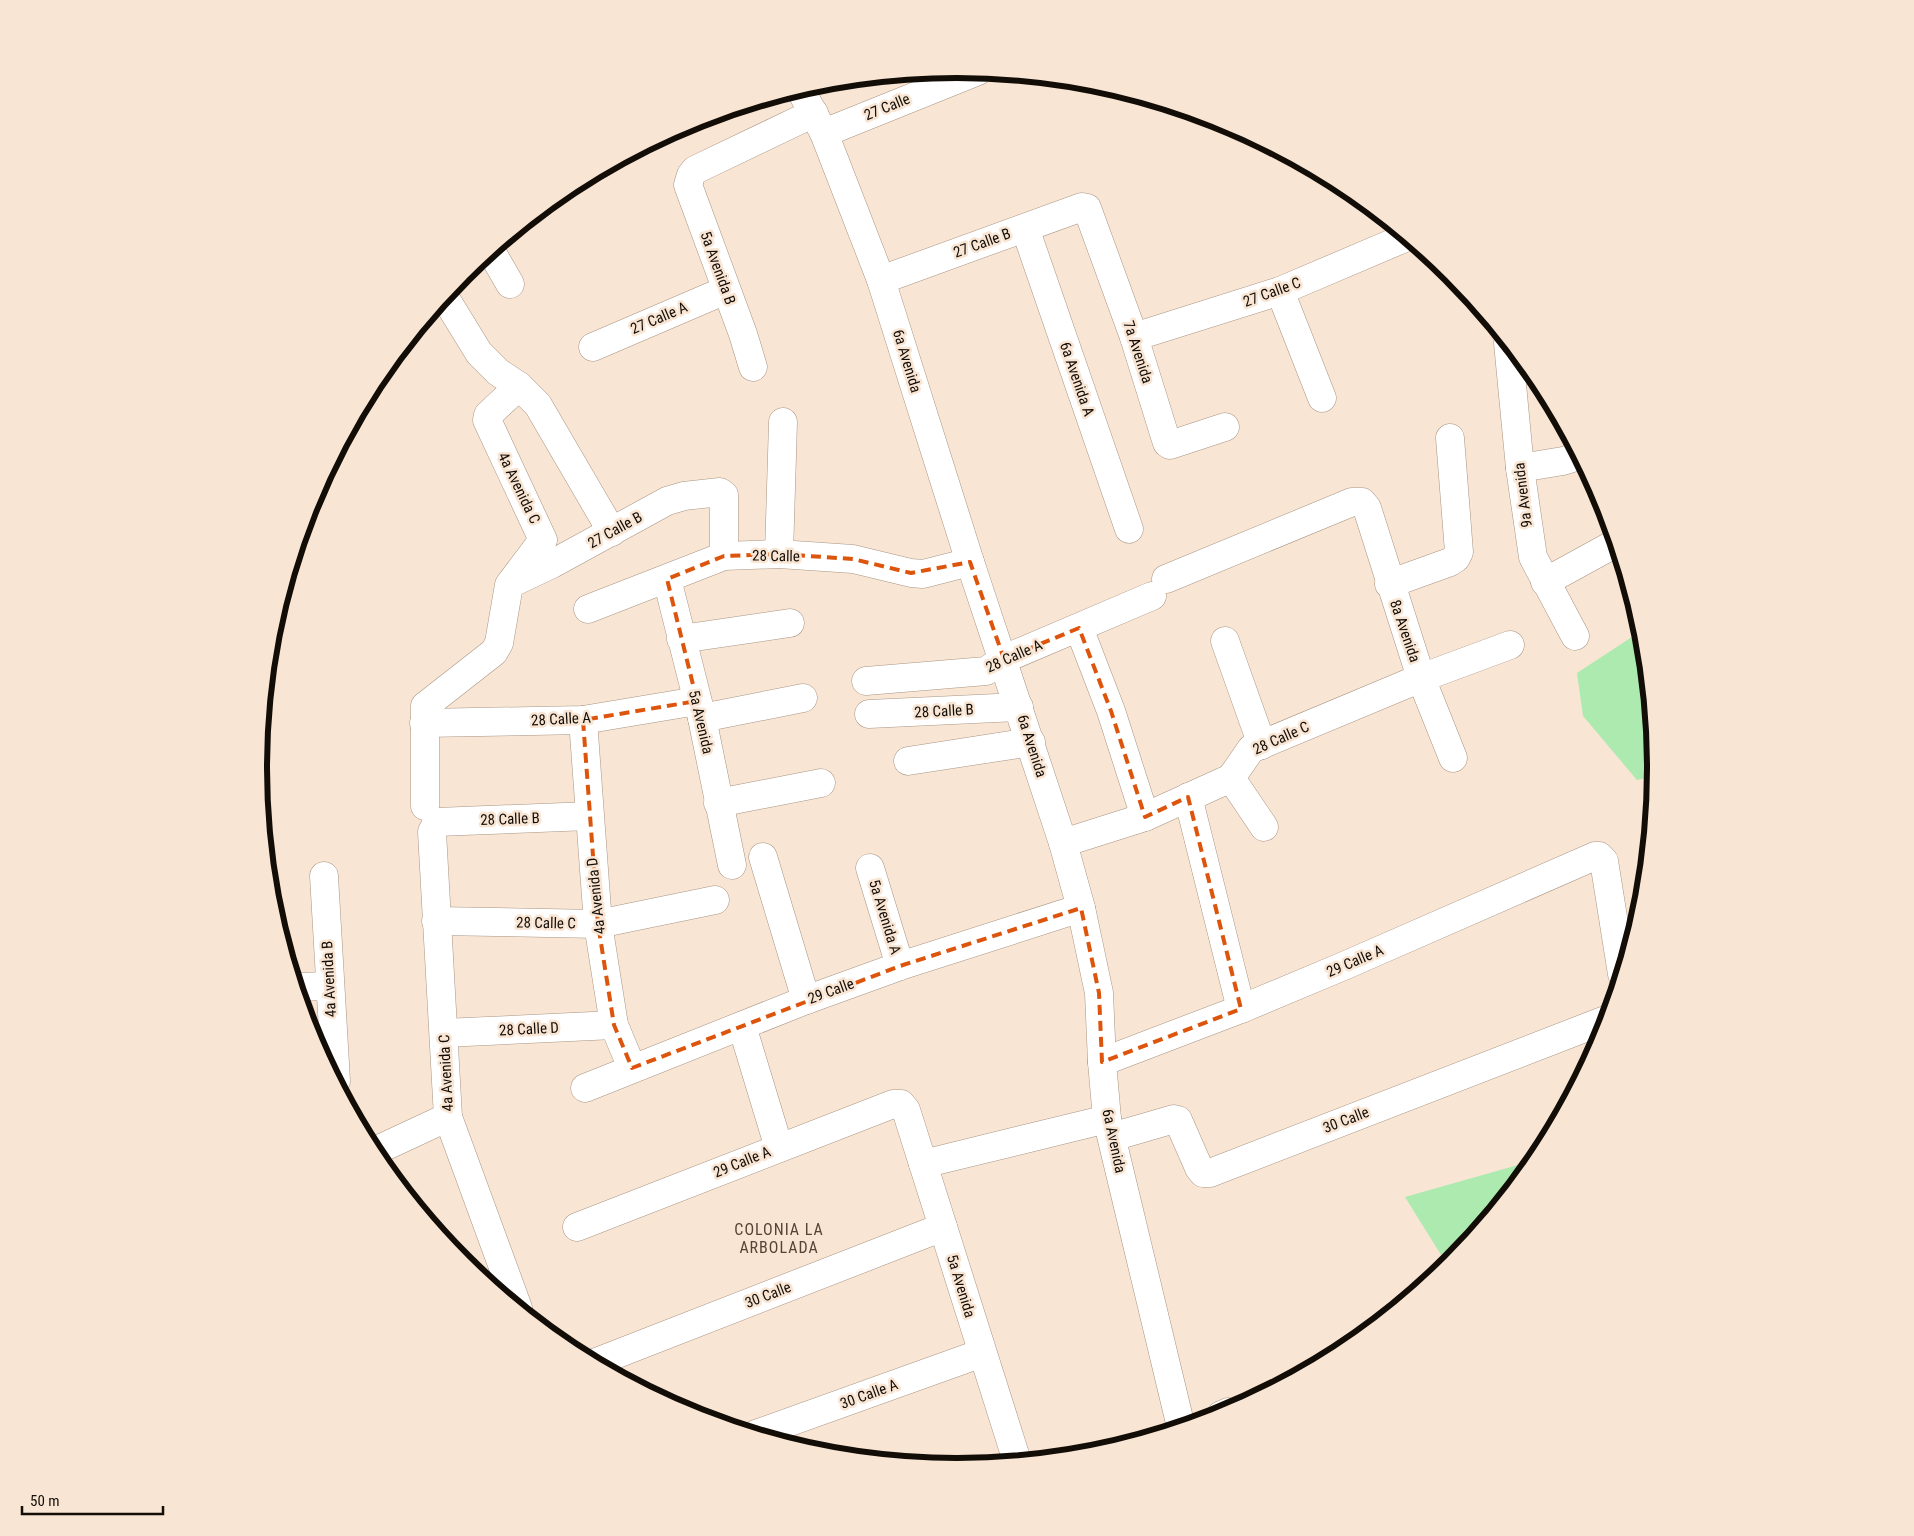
<svg xmlns="http://www.w3.org/2000/svg" width="1914" height="1536" font-family="'Roboto Condensed',sans-serif">
<rect width="100%" height="100%" fill="#f9e5d3"/>
<g fill="#aceaaf">
<path d="M 1643,632 L 1656,768 L 1656,776 L 1637,780 L 1583,716 L 1577,673 L 1635,635 Z"/>
<path d="M 1536,1160 L 1451,1263 L 1448,1266 L 1405,1197 Z"/>
</g>
<g fill="none" stroke-linecap="round" stroke-linejoin="round">
<g stroke="#a89584" stroke-width="29">
<g id="minor">
<path d="M 800,89 L 824,133 L 881,280 L 970,562 L 1063,843 L 1081,908 L 1099,993 L 1102,1062 L 1107,1119 L 1181,1427"/>
<path d="M 824,133 L 978,71"/>
<path d="M 1025,228 L 1129,529"/>
<path d="M 491,251 L 510,284"/>
<path d="M 881,280 L 1082,207 L 1087,208 L 1134,337 L 1167,443 L 1170,445 L 1225,427"/>
<path d="M 1280,291 L 1322,398"/>
<path d="M 444,296 L 479,353 L 498,372 L 519,386 L 538,405 L 612,532"/>
<path d="M 1134,337 L 1280,291 L 1407,237"/>
<path d="M 1508,343 L 1520,468 L 1533,557 L 1575,636"/>
<path d="M 593,347 L 726,290"/>
<path d="M 753,367 L 743,334 L 688,185 L 691,175 L 695,170 L 814,113"/>
<path d="M 1520,468 L 1563,461 L 1579,456"/>
<path d="M 779,554 L 783,422"/>
<path d="M 667,579 L 702,718 L 732,865"/>
<path d="M 1166,579 L 1352,502 L 1362,502 L 1367,508 L 1421,678 L 1453,758"/>
<path d="M 514,582 L 552,564 L 667,501 L 684,496 L 720,492 L 724,495 L 724,556"/>
<path d="M 1545,582 L 1616,543"/>
<path d="M 1389,584 L 1450,562 L 1456,558 L 1459,552 L 1450,438"/>
<path d="M 588,609 L 724,556 L 779,554 L 853,559 L 911,573 L 923,574 L 970,562"/>
<path d="M 1079,628 L 1111,711 L 1145,817"/>
<path d="M 681,639 L 790,623"/>
<path d="M 1225,641 L 1262,745"/>
<path d="M 866,681 L 986,671 L 1004,659 L 1152,596"/>
<path d="M 869,714 L 1019,707"/>
<path d="M 702,718 L 803,698"/>
<path d="M 583,720 L 598,924 L 614,1025 L 632,1068"/>
<path d="M 424,723 L 583,720 L 697,701"/>
<path d="M 908,761 L 1031,742"/>
<path d="M 1231,778 L 1264,827"/>
<path d="M 1188,797 L 1241,1009"/>
<path d="M 718,803 L 821,783"/>
<path d="M 425,806 L 425,706 L 494,652 L 499,643 L 509,585 L 543,540 L 487,420 L 488,415 L 519,386"/>
<path d="M 1063,843 L 1145,817 L 1231,778 L 1251,749 L 1421,678 L 1510,645"/>
<path d="M 763,857 L 806,1000"/>
<path d="M 870,868 L 900,966"/>
<path d="M 324,876 L 336,1081"/>
<path d="M 436,921 L 598,924 L 715,900"/>
<path d="M 296,987 L 330,986"/>
<path d="M 742,1026 L 779,1148"/>
<path d="M 444,1033 L 614,1025"/>
<path d="M 1102,1062 L 1241,1009 L 1346,965 L 1595,856 L 1599,856 L 1604,861 L 1622,974"/>
<path d="M 585,1088 L 806,1000 L 900,966 L 1081,908"/>
<path d="M 1112,1137 L 1174,1119 L 1178,1120 L 1199,1168 L 1203,1173 L 1210,1173 L 1608,1019"/>
<path d="M 373,1152 L 448,1117"/>
<path d="M 923,1164 L 1107,1119"/>
<path d="M 577,1227 L 893,1104 L 901,1104 L 906,1110 L 1017,1461"/>
<path d="M 518,1308 L 448,1117 L 432,832 L 437,822 L 589,816"/>
<path d="M 594,1363 L 943,1227"/>
<path d="M 1221,1415 L 1228,1412"/>
<path d="M 756,1434 L 982,1353"/>
</g>
</g>
<use href="#minor" stroke="#fff" stroke-width="28"/>
</g>
<path fill="none" stroke="#dd550c" stroke-width="4" stroke-dasharray="10 6" stroke-linejoin="round" d="M 779,554 L 853,559 L 911,573 L 970,562 L 1004,659 L 1079,628 L 1111,711 L 1145,817 L 1188,797 L 1241,1009 L 1102,1062 L 1099,993 L 1081,908 L 900,966 L 632,1068 L 614,1025 L 598,924 L 583,720 L 697,701 L 667,579 L 724,556 Z"/>
<g text-anchor="middle" dominant-baseline="central" stroke-width="5" stroke-linejoin="round" paint-order="stroke">
<g font-size="15" fill="#130d07" stroke="#f9e5d3">
<text transform="translate(887 107) rotate(-22)">27 Calle</text>
<text transform="translate(982 243) rotate(-20)">27 Calle B</text>
<text transform="translate(718 268) rotate(70)">5a Avenida B</text>
<text transform="translate(1272 292) rotate(-20)">27 Calle C</text>
<text transform="translate(659 318) rotate(-23)">27 Calle A</text>
<text transform="translate(1138 352) rotate(72)">7a Avenida</text>
<text transform="translate(907 361) rotate(73)">6a Avenida</text>
<text transform="translate(1077 379) rotate(71)">6a Avenida A</text>
<text transform="translate(519 488) rotate(64)">4a Avenida C</text>
<text transform="translate(1523 495) rotate(-97)">9a Avenida</text>
<text transform="translate(615 530) rotate(-29)">27 Calle B</text>
<text transform="translate(776 556) rotate(1)">28 Calle</text>
<text transform="translate(1405 631) rotate(71)">8a Avenida</text>
<text transform="translate(1014 656) rotate(-24)">28 Calle A</text>
<text transform="translate(944 711) rotate(-3)">28 Calle B</text>
<text transform="translate(561 719) rotate(-3)">28 Calle A</text>
<text transform="translate(701 722) rotate(77)">5a Avenida</text>
<text transform="translate(1281 738) rotate(-24)">28 Calle C</text>
<text transform="translate(1032 746) rotate(72)">6a Avenida</text>
<text transform="translate(510 819) rotate(-2)">28 Calle B</text>
<text transform="translate(596 896) rotate(-96)">4a Avenida D</text>
<text transform="translate(885 917) rotate(73)">5a Avenida A</text>
<text transform="translate(546 923) rotate(1)">28 Calle C</text>
<text transform="translate(1355 961) rotate(-23)">29 Calle A</text>
<text transform="translate(329 979) rotate(-93)">4a Avenida B</text>
<text transform="translate(831 991) rotate(-20)">29 Calle</text>
<text transform="translate(529 1029) rotate(-3)">28 Calle D</text>
<text transform="translate(446 1073) rotate(-93)">4a Avenida C</text>
<text transform="translate(1346 1120) rotate(-21)">30 Calle</text>
<text transform="translate(1114 1141) rotate(78)">6a Avenida</text>
<text transform="translate(742 1162) rotate(-22)">29 Calle A</text>
<text transform="translate(961 1286) rotate(73)">5a Avenida</text>
<text transform="translate(768 1295) rotate(-21)">30 Calle</text>
<text transform="translate(869 1394) rotate(-20)">30 Calle A</text>
</g>
<g font-size="16" letter-spacing="1" fill="#554435" stroke="#f9e5d3">
<text x="779" y="1229">COLONIA LA<tspan x="779" dy="18">ARBOLADA</tspan></text>
</g>
</g>
<path d="M0 0H1914V1536H0ZM267 768a690 690 0 1 1 1380 0a690 690 0 1 1-1380 0Z" fill="#f9e5d3" fill-rule="evenodd"/>
<path fill="none" stroke="#130d07" stroke-width="6" d="M267 768a690 690 0 1 1 1380 0a690 690 0 1 1-1380 0Z"/>
<path d="M22 1506v8h141v-8" fill="none" stroke="#130d07" stroke-width="2.5"/>
<text x="30" y="1506" font-size="15" fill="#130d07" stroke="#f9e5d3" stroke-width="4" paint-order="stroke">50 m</text>
</svg>
